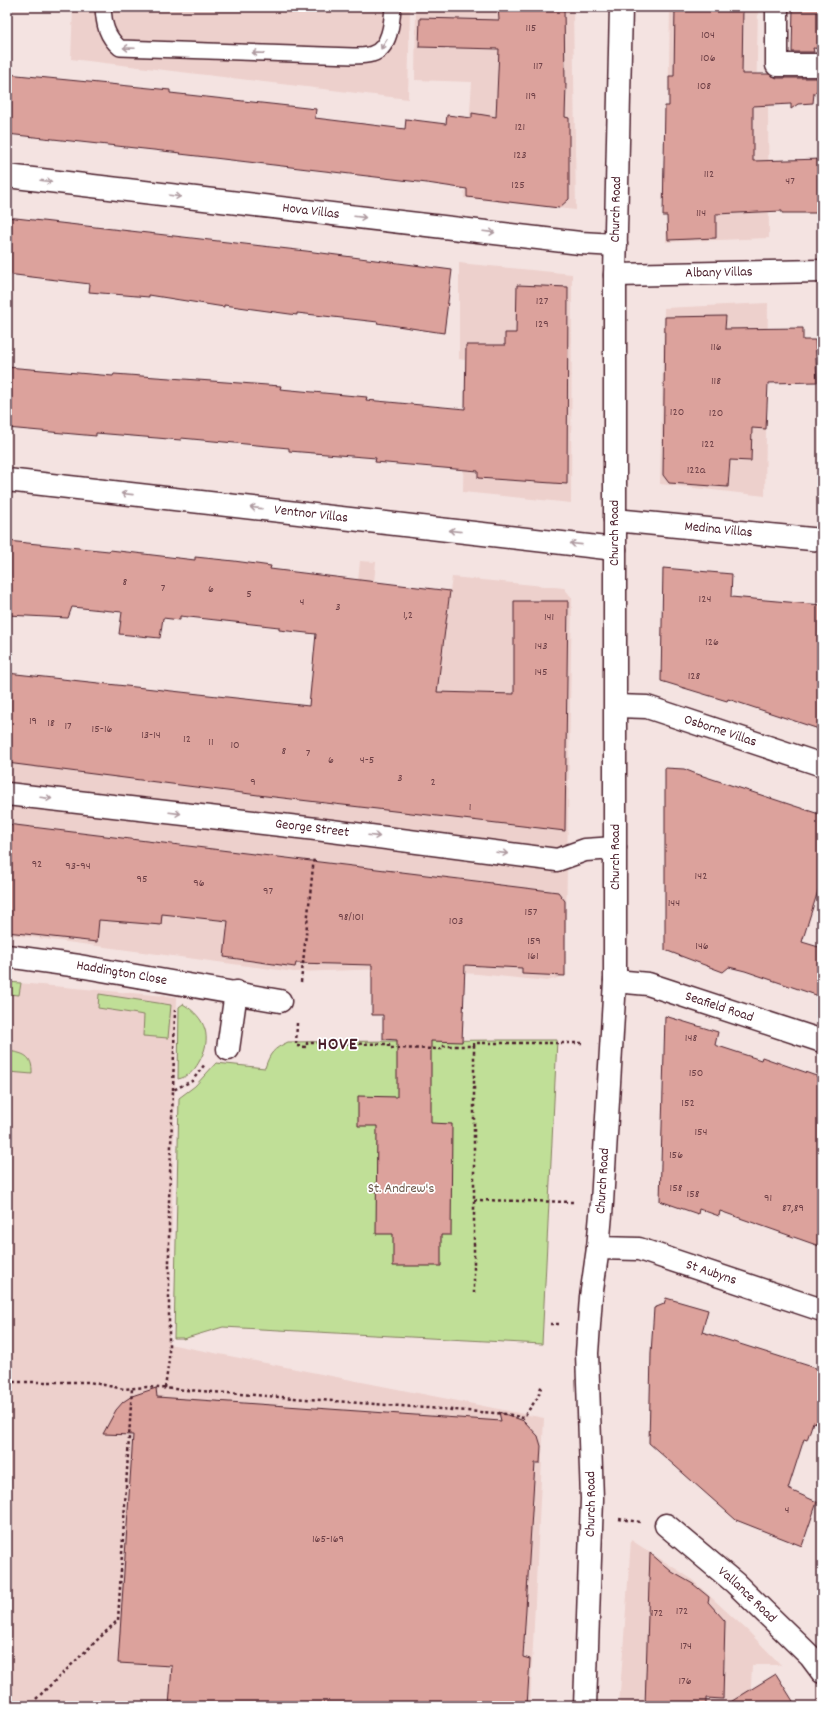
<svg xmlns="http://www.w3.org/2000/svg" width="829" height="1713" font-family="Dekko,sans-serif">
<rect width="100%" height="100%" fill="#f4e3e1"/>
<filter id="ink" filterUnits="userSpaceOnUse"><feTurbulence type="fractalNoise" baseFrequency=".025" numOctaves="2"/><feDisplacementMap in="SourceGraphic" scale="8" xChannelSelector="R" yChannelSelector="G"/><feConvolveMatrix kernelMatrix="1 2 1 2 8 2 1 2 1" color-interpolation-filters="sRGB"/></filter>
<g filter="url(#ink)">
<g fill="#edd0cc">
<path d="M 73,7 L 410,7 L 408,99 L 71,59 Z"/>
<path d="M 416,7 L 573,7 L 576,210 L 464,198 L 472,82 L 415,80 Z"/>
<path d="M 670,7 L 758,7 L 756,106 L 768,106 L 769,238 L 666,242 Z"/>
<path d="M 459,263 L 572,274 L 571,503 L 463,492 L 465,360 L 459,359 Z"/>
<path d="M 768,303 L 765,496 L 660,484 L 664,308 Z"/>
<path d="M 360,561 L 376,562 L 374,582 L 442,648 L 452,577 L 564,588 L 572,598 L 565,976 L 547,981 L 478,974 L 387,969 L 294,972 L 7,934 L 7,673 L 308,706 L 311,679 L 348,684 Z"/>
<path d="M 7,982 L 177,997 L 169,1344 L 544,1418 L 530,1706 L 7,1706 Z"/>
<path d="M 631,1540 L 690,1578 L 748,1631 L 781,1665 L 752,1665 L 750,1706 L 619,1706 Z"/>
</g>
<g fill="#c0df97" stroke="#857f61">
<path d="M 7,982 L 21,983 L 19,995 L 7,994 Z"/>
<path d="M 99,994 L 171,1005 L 168,1038 L 143,1036 L 144,1015 L 98,1008 Z"/>
<path d="M 183,1004 C 206,1018 213,1038 199,1062 C 194,1071 188,1077 178,1079 L 179,1007 Z"/>
<path d="M 500,1040 L 557,1040 L 542,1344 L 223,1327 L 183,1339 L 183,1338 L 174,1338 L 179,1098 L 195,1086 L 216,1063 L 265,1068 C 270,1053 273,1049 288,1042 Z"/>
<path d="M 7,1051 C 23,1053 33,1055 32,1074 L 9,1072 Z"/>
</g>
<g fill="#dca29c" stroke="#4a1f2b">
<path d="M 498,7 L 564,7 L 565,84 L 566,84 L 565,117 L 569,118 L 569,199 L 559,208 L 467,197 L 467,189 L 427,183 L 180,154 L 181,153 L 7,134 L 7,74 L 170,90 L 170,93 L 316,109 L 315,118 L 405,129 L 406,119 L 446,124 L 447,115 L 472,118 L 472,113 L 496,117 L 499,49 L 419,47 L 420,18 L 499,20 Z"/>
<path d="M 675,7 L 743,7 L 742,74 L 769,74 L 777,78 L 821,78 L 822,87 L 814,93 L 813,103 L 798,104 L 791,109 L 791,104 L 753,106 L 753,161 L 822,159 L 822,213 L 782,213 L 782,211 L 716,214 L 716,238 L 668,240 L 667,216 L 663,216 L 665,106 L 669,106 L 669,76 L 674,76 Z"/>
<path d="M 793,7 L 822,7 L 822,49 L 813,48 L 814,52 L 792,52 Z"/>
<path d="M 7,217 L 306,251 L 452,270 L 444,333 L 377,323 L 378,322 L 297,313 L 297,315 L 224,305 L 224,307 L 149,295 L 149,297 L 89,292 L 90,284 L 7,274 Z"/>
<path d="M 517,285 L 568,287 L 567,484 L 478,478 L 478,471 L 375,462 L 376,458 L 289,451 L 289,448 L 181,438 L 181,440 L 96,433 L 96,436 L 7,428 L 7,367 L 113,376 L 114,374 L 281,386 L 280,389 L 367,397 L 366,400 L 465,409 L 466,345 L 505,345 L 505,333 L 516,333 Z"/>
<path d="M 726,316 L 725,329 L 803,328 L 803,340 L 815,340 L 817,382 L 768,383 L 766,429 L 752,428 L 751,461 L 730,460 L 728,487 L 669,483 L 663,475 L 665,317 Z"/>
<path d="M 7,541 L 109,551 L 110,550 L 195,560 L 195,557 L 234,561 L 271,566 L 270,569 L 450,591 L 437,692 L 514,694 L 514,601 L 568,601 L 565,831 L 266,796 L 7,763 L 7,673 L 309,706 L 316,634 L 279,630 L 279,627 L 180,616 L 180,620 L 163,618 L 160,638 L 119,634 L 122,612 L 72,607 L 68,618 L 7,615 Z"/>
<path d="M 663,568 L 732,574 L 731,597 L 822,605 L 822,730 L 728,699 L 727,701 L 661,681 Z"/>
<path d="M 665,768 L 684,769 L 694,773 L 822,815 L 822,878 L 802,942 L 822,948 L 822,997 L 745,971 L 729,967 L 723,972 L 665,950 Z"/>
<path d="M 7,824 L 492,883 L 492,884 L 558,892 L 565,901 L 565,976 L 522,974 L 522,968 L 465,965 L 462,1042 L 431,1041 L 431,1123 L 452,1124 L 451,1235 L 441,1235 L 441,1266 L 393,1266 L 393,1234 L 376,1234 L 377,1126 L 358,1126 L 358,1096 L 397,1097 L 397,1040 L 383,1039 L 383,1015 L 372,1015 L 372,965 L 296,963 L 295,967 L 224,957 L 228,921 L 162,914 L 161,925 L 99,920 L 97,942 L 7,932 Z"/>
<path d="M 665,1016 L 718,1032 L 715,1045 L 761,1060 L 762,1057 L 822,1078 L 822,1247 L 720,1211 L 719,1216 L 699,1209 L 698,1214 L 660,1201 Z"/>
<path d="M 666,1298 L 708,1310 L 702,1332 L 822,1370 L 822,1425 L 813,1422 L 807,1440 L 804,1439 L 788,1489 L 817,1502 L 802,1546 L 736,1520 L 649,1443 L 651,1353 L 654,1308 L 664,1304 Z"/>
<path d="M 156,1388 L 157,1397 L 501,1421 L 499,1412 L 524,1421 L 538,1436 L 541,1446 L 540,1463 L 535,1463 L 523,1657 L 530,1659 L 527,1706 L 169,1706 L 172,1666 L 118,1663 L 133,1435 L 103,1434 L 116,1410 L 123,1402 L 132,1396 Z"/>
<path d="M 650,1553 L 672,1572 L 693,1584 L 709,1597 L 708,1602 L 725,1621 L 723,1699 L 706,1698 L 706,1706 L 645,1706 Z"/>
<path d="M 776,1674 L 796,1706 L 724,1706 Z"/>
</g>
<g fill="none" stroke-linecap="round" stroke-linejoin="round">
<g stroke="#4a1f2b" stroke-width="18">
<path id="service" d="M 103,7 C 104,24 106,36 120,48 L 353,56 C 360,56 366,56 372,54 C 390,49 392,22 393,7"/>
</g>
<g stroke="#4a1f2b" stroke-width="25">
<g id="pedestrian">
<path id="s1" d="M 7,794 L 316,829 L 557,860 L 585,850 L 615,848"/>
</g>
</g>
<g stroke="#4a1f2b" stroke-width="25">
<g id="minor">
<path d="M 777,7 L 777,65 L 822,65"/>
<path id="s2" d="M 7,176 L 580,243 L 616,245"/>
<path id="s3" d="M 615,275 L 822,271"/>
<path id="s4" d="M 7,480 L 615,549"/>
<path id="s5" d="M 615,520 L 822,540"/>
<path id="s6" d="M 616,706 L 647,707 L 822,765"/>
<path id="s7" d="M 7,956 L 79,966 L 280,1001"/>
<path id="s8" d="M 615,981 L 648,984 L 822,1041"/>
<path d="M 228,1049 L 236,992"/>
<path id="s9" d="M 598,1248 L 639,1249 L 822,1310"/>
<path id="s10" d="M 666,1525 L 735,1583 L 810,1656 L 822,1672"/>
</g>
</g>
<g stroke="#4a1f2b" stroke-width="25">
<g id="secondary">
<path id="s11" d="M 585,1706 L 592,1499 L 587,1353 L 591,1297 L 598,1248 L 602,1203 L 615,981 L 615,275 L 621,7"/>
</g>
</g>
<g stroke="#4a1f2b" stroke-width="2.5" stroke-dasharray="3 3" stroke-linecap="butt">
<path d="M 301,982 L 314,857"/>
<path d="M 297,1023 L 296,1046 L 307,1047 L 307,1043 L 389,1044 L 389,1048 L 441,1049 L 442,1046 L 474,1046 L 474,1293"/>
<path d="M 474,1046 L 474,1043 L 584,1043"/>
<path d="M 173,1090 L 175,1010"/>
<path d="M 474,1200 L 574,1202"/>
<path d="M 550,1324 L 562,1324"/>
<path d="M 7,1382 L 89,1382 L 124,1389 L 147,1387 L 507,1414 L 523,1418 L 538,1397 L 542,1384"/>
<path d="M 165,1388 L 169,1360 L 169,1201 L 173,1090 L 192,1081 L 205,1064"/>
<path d="M 619,1519 L 640,1522"/>
<path d="M 36,1699 L 118,1620 L 132,1388"/>
</g>
<use href="#service" stroke="#fff" stroke-width="15"/>
<use href="#pedestrian" stroke="#fff" stroke-width="22"/>
<use href="#minor" stroke="#fff" stroke-width="22"/>
<use href="#secondary" stroke="#fff" stroke-width="22"/>
</g>
<defs><path id="oneway-shaft" d="M-6 0H5M1.5-3L5.5 0L1.5 3" fill="none" stroke-width="1.6" stroke-linecap="round" stroke-linejoin="round"/></defs>
<g stroke="#ae9aa0">
<use href="#oneway-shaft" transform="translate(384 44) rotate(122)"/>
<use href="#oneway-shaft" transform="translate(129 48) rotate(-178)"/>
<use href="#oneway-shaft" transform="translate(258 53) rotate(-178)"/>
<use href="#oneway-shaft" transform="translate(46 181) rotate(7)"/>
<use href="#oneway-shaft" transform="translate(175 196) rotate(7)"/>
<use href="#oneway-shaft" transform="translate(360 217) rotate(7)"/>
<use href="#oneway-shaft" transform="translate(489 232) rotate(7)"/>
<use href="#oneway-shaft" transform="translate(127 494) rotate(-174)"/>
<use href="#oneway-shaft" transform="translate(256 508) rotate(-174)"/>
<use href="#oneway-shaft" transform="translate(455 531) rotate(-174)"/>
<use href="#oneway-shaft" transform="translate(576 544) rotate(-174)"/>
<use href="#oneway-shaft" transform="translate(46 798) rotate(7)"/>
<use href="#oneway-shaft" transform="translate(175 813) rotate(7)"/>
<use href="#oneway-shaft" transform="translate(374 836) rotate(7)"/>
<use href="#oneway-shaft" transform="translate(502 853) rotate(7)"/>
</g>
</g>
<g text-anchor="middle" dominant-baseline="central" stroke-width="3.5" stroke-linejoin="round" paint-order="stroke">
<g font-size="12" fill="#6e4047">
<text x="531" y="28">115</text>
<text x="708" y="35">104</text>
<text x="708" y="58">106</text>
<text x="538" y="66">117</text>
<text x="704" y="86">108</text>
<text x="531" y="96">119</text>
<text x="520" y="127">121</text>
<text x="520" y="155">123</text>
<text x="709" y="174">112</text>
<text x="790" y="181">47</text>
<text x="518" y="185">125</text>
<text x="701" y="213">114</text>
<text x="542" y="301">127</text>
<text x="542" y="324">129</text>
<text x="716" y="347">116</text>
<text x="716" y="381">118</text>
<text x="677" y="412">120</text>
<text x="716" y="413">120</text>
<text x="708" y="444">122</text>
<text x="696" y="470">122a</text>
<text x="125" y="582">8</text>
<text x="163" y="588">7</text>
<text x="211" y="589">6</text>
<text x="249" y="594">5</text>
<text x="705" y="599">124</text>
<text x="302" y="602">4</text>
<text x="338" y="607">3</text>
<text x="408" y="615">1,2</text>
<text x="549" y="617">141</text>
<text x="712" y="642">126</text>
<text x="541" y="646">143</text>
<text x="541" y="672">145</text>
<text x="694" y="676">128</text>
<text x="33" y="721">19</text>
<text x="51" y="723">18</text>
<text x="68" y="726">17</text>
<text x="102" y="729">15-16</text>
<text x="151" y="735">13-14</text>
<text x="187" y="739">12</text>
<text x="211" y="742">11</text>
<text x="235" y="745">10</text>
<text x="284" y="751">8</text>
<text x="308" y="753">7</text>
<text x="331" y="760">6</text>
<text x="367" y="760">4-5</text>
<text x="400" y="778">3</text>
<text x="253" y="782">9</text>
<text x="433" y="782">2</text>
<text x="470" y="807">1</text>
<text x="37" y="864">92</text>
<text x="78" y="866">93-94</text>
<text x="701" y="876">142</text>
<text x="142" y="879">95</text>
<text x="199" y="883">96</text>
<text x="268" y="891">97</text>
<text x="674" y="903">144</text>
<text x="531" y="912">157</text>
<text x="351" y="917">98/101</text>
<text x="456" y="921">103</text>
<text x="534" y="941">159</text>
<text x="702" y="946">146</text>
<text x="533" y="956">161</text>
<text x="691" y="1038">148</text>
<text x="696" y="1073">150</text>
<text x="688" y="1103">152</text>
<text x="701" y="1132">154</text>
<text x="676" y="1155">156</text>
<text x="676" y="1188">158</text>
<text x="693" y="1194">158</text>
<text x="768" y="1198">91</text>
<text x="793" y="1208">87,89</text>
<text x="787" y="1510">4</text>
<text x="328" y="1539">165-169</text>
<text x="682" y="1611">172</text>
<text x="657" y="1613">172</text>
<text x="686" y="1646">174</text>
<text x="685" y="1681">176</text>
</g>
<g font-size="14" fill="#4a1f2b" stroke="#fff">
<text stroke="none"><textPath href="#s11" startOffset="1498">Church Road</textPath></text>
<text stroke="none"><textPath href="#s2" startOffset="306">Hova Villas</textPath></text>
<text stroke="none"><textPath href="#s3" startOffset="104">Albany Villas</textPath></text>
<text stroke="none"><textPath href="#s4" startOffset="306">Ventnor Villas</textPath></text>
<text stroke="none"><textPath href="#s5" startOffset="104">Medina Villas</textPath></text>
<text transform="translate(615 533) rotate(-90)">Church Road</text>
<text stroke="none"><textPath href="#s6" startOffset="108">Osborne Villas</textPath></text>
<text stroke="none"><textPath href="#s1" startOffset="307">George Street</textPath></text>
<text transform="translate(616 857) rotate(-90)">Church Road</text>
<text stroke="none"><textPath href="#s7" startOffset="116">Haddington Close</textPath></text>
<text stroke="none"><textPath href="#s8" startOffset="108">Seafield Road</textPath></text>
<text stroke="none"><textPath href="#s11" startOffset="526">Church Road</textPath></text>
<text stroke="none"><textPath href="#s9" startOffset="117">St Aubyns</textPath></text>
<text stroke="none"><textPath href="#s11" startOffset="202">Church Road</textPath></text>
<text stroke="none"><textPath href="#s10" startOffset="107">Vallance Road</textPath></text>
</g>
<g font-size="14" fill="#6d594b" stroke="#fff">
<text x="401" y="1189">St. Andrew's</text>
</g>
<g font-size="18" font-weight="bold" letter-spacing="1" fill="#4a1f2b" stroke="#fff">
<text x="338" y="1045">HOVE</text>
</g>
</g>
<rect width="829" height="1713" fill="none" stroke="#fff" stroke-width="24"/>
<rect x="12" y="12" width="805" height="1689" fill="none" stroke="#4a1f2b" stroke-width="1.5" filter="url(#ink)"/>
</svg>
